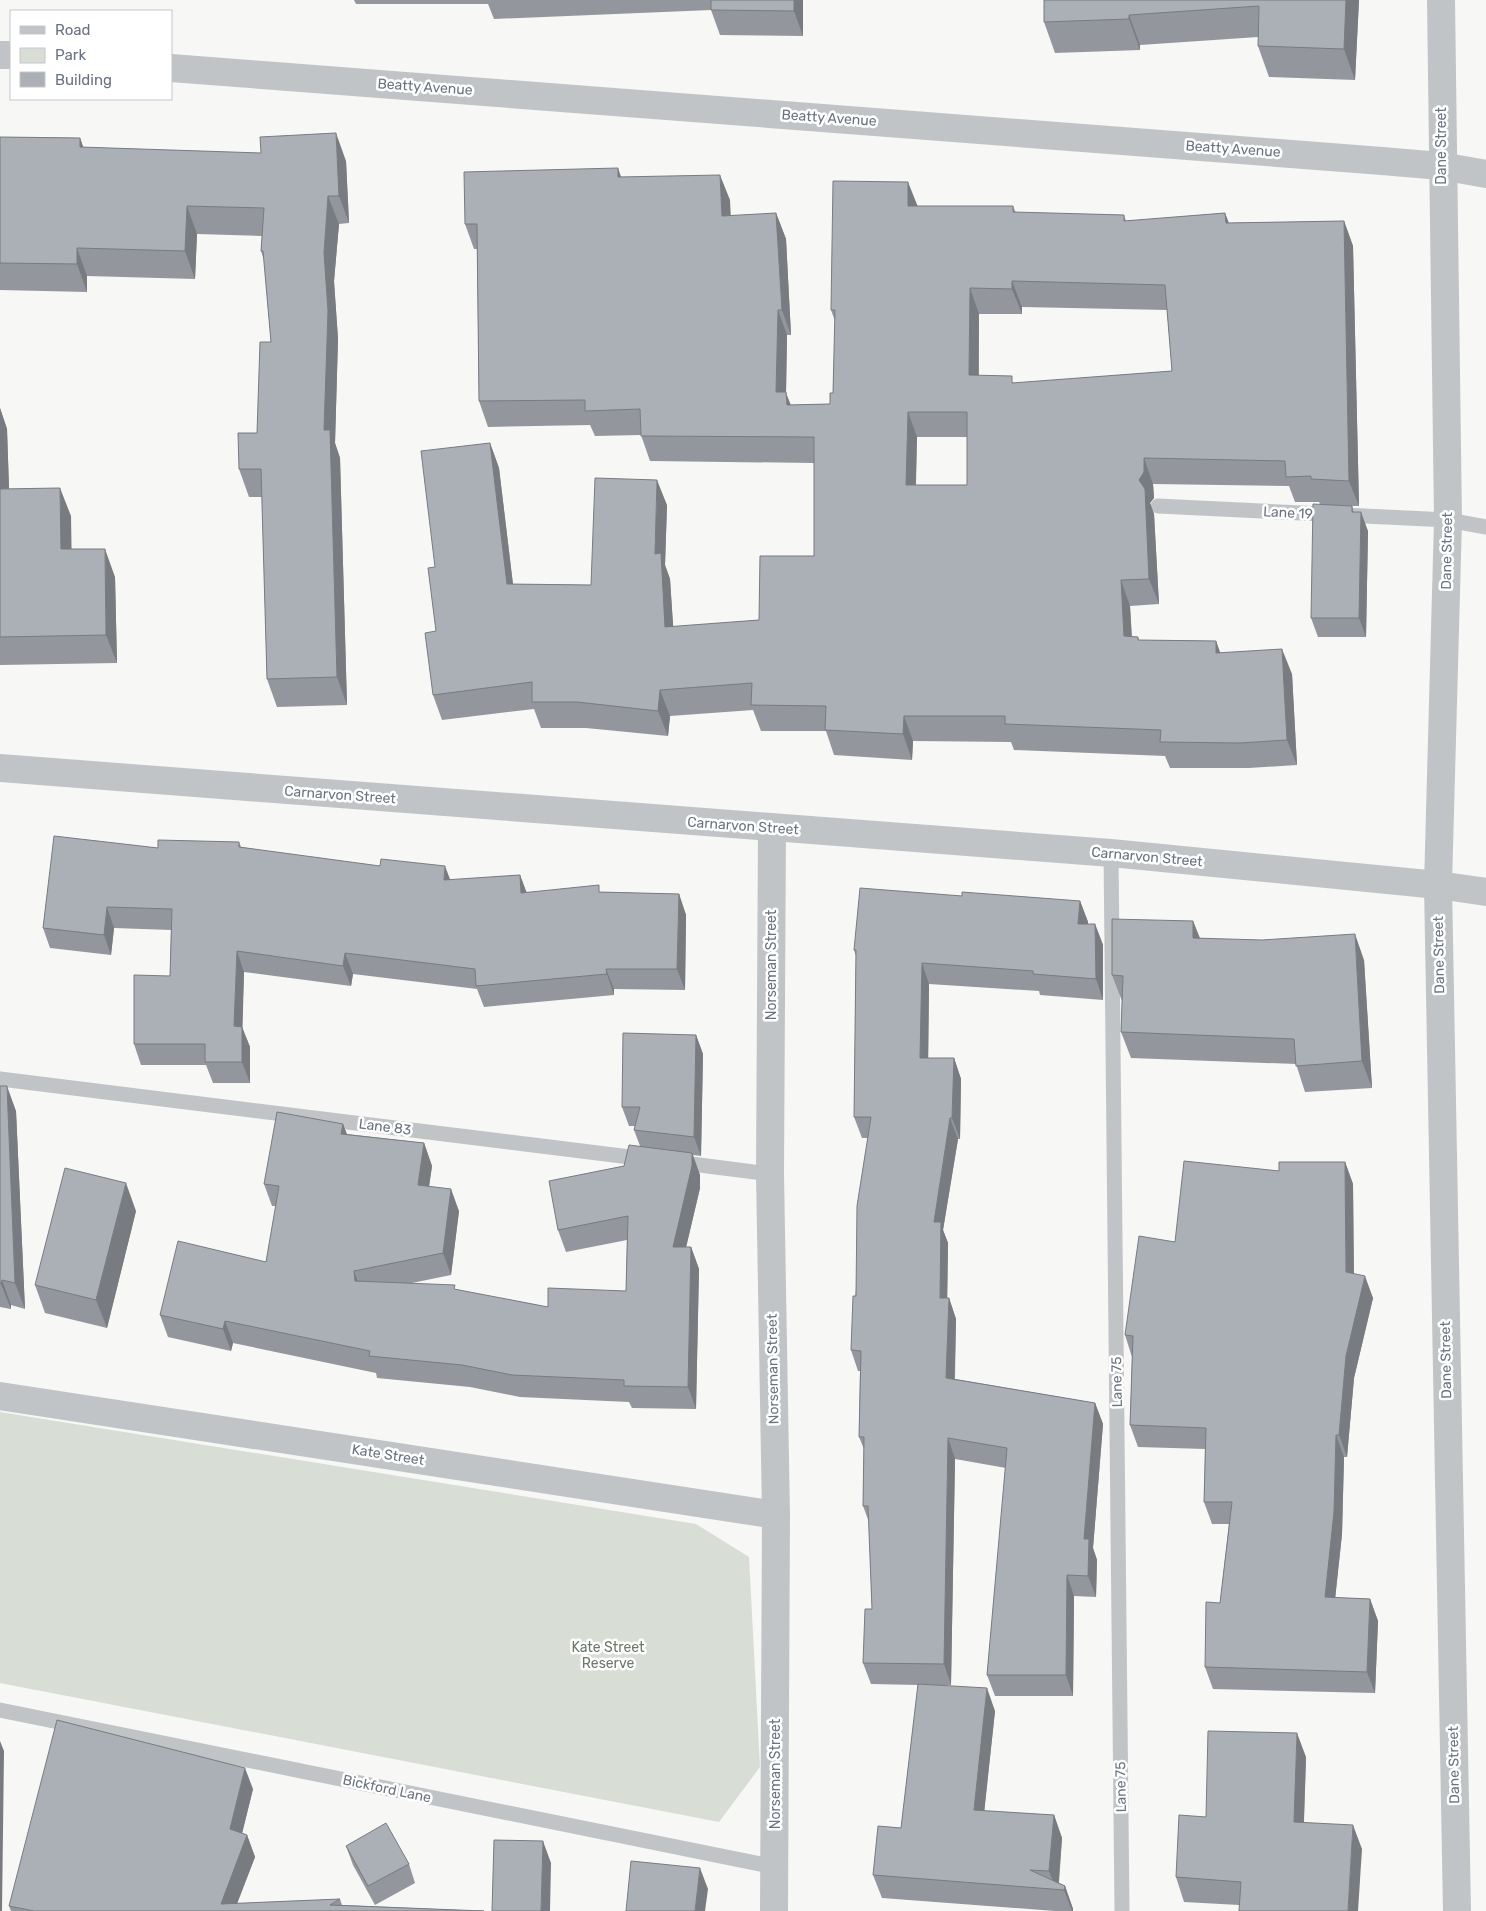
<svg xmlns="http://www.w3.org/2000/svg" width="1486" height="1911" font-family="Rubik,sans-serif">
<rect width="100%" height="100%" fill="#f7f7f5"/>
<path fill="#d8ddd6" d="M 0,1412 L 696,1524 L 749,1557 L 760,1767 L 719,1822 L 0,1683 Z"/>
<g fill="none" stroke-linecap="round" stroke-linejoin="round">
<g stroke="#c1c4c7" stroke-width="15">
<path d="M 1158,506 L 1448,520 L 1486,527"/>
<path d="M 1111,853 L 1122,1911"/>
<path d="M 0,1079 L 646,1159"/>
<path d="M 676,1162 L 770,1174"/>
<path d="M 0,1710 L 775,1867"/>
</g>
<g stroke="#c1c4c7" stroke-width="28">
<path d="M 1441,0 L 1448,520 L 1438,885 L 1457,1911"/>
<path d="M 0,55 L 11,55"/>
<path d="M 171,68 L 1382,161 L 1441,166 L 1486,174"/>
<path d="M 0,768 L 1111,853 L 1438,885 L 1486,892"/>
<path d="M 772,828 L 770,1174 L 776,1515 L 774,1911"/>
<path d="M 0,1396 L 776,1515"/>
</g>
</g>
<g fill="#93979d" fill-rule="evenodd">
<path d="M 354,0 L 803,0 L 803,36 L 720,35 L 711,10 L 494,19 L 488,4 L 356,4 Z"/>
<path d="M 1044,0 L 1359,0 L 1355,80 L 1269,77 L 1258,46 L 1258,37 L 1140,45 L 1140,50 L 1055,53 L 1044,22 Z"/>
<path d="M 0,137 L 80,138 L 83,147 L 346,161 L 349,223 L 339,224 L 334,281 L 338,339 L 335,443 L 340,458 L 347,705 L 277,707 L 267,679 L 262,497 L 249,497 L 239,469 L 257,433 L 271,342 L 264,260 L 261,251 L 262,236 L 197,234 L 195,279 L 87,276 L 87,292 L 0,290 Z"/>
<path d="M 621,177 L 730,200 L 730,216 L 776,213 L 786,239 L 791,335 L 787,335 L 786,393 L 791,405 L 830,404 L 833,393 L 835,321 L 831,310 L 917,206 L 1013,206 L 1016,213 L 1124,215 L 1126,221 L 1225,213 L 1229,223 L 1344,221 L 1353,246 L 1359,506 L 1352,506 L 1354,512 L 1368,531 L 1366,637 L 1318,637 L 1311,618 L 1320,504 L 1319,502 L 1295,502 L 1289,486 L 1153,484 L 1154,498 L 1150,503 L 1154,514 L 1159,604 L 1130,606 L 1132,637 L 1138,637 L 1139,640 L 1216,641 L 1220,653 L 1292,674 L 1297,765 L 1249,768 L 1170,768 L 1165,756 L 1014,750 L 1011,742 L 913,741 L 912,760 L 834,755 L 826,731 L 761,731 L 753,710 L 670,716 L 668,736 L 586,728 L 541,728 L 534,709 L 442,720 L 433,695 L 436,631 L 435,567 L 490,443 L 499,468 L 513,584 L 591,585 L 667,505 L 665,565 L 670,579 L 673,627 L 759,620 L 814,556 L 814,463 L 650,461 L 641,435 L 595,436 L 590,425 L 488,427 L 479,401 L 477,249 L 474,249 L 465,224 ZM 1022,307 L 1167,310 L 1172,371 L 1015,383 L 979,376 L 979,314 L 1022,314 ZM 917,437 L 967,437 L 967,485 L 916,485 Z"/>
<path d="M 0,408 L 7,429 L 9,489 L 71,516 L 71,549 L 115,577 L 117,663 L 0,665 Z"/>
<path d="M 239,842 L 241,847 L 450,880 L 520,875 L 526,892 L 601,892 L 679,894 L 686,915 L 685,990 L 614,989 L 614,995 L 484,1007 L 477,989 L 353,974 L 351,986 L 244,972 L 242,1027 L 250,1047 L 250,1083 L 213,1083 L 206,1065 L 141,1065 L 134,1044 L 170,976 L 171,930 L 114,928 L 111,955 L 50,948 L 43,928 L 158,848 Z"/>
<path d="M 962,896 L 1080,901 L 1088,922 L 1088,924 L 1095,924 L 1103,945 L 1103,1000 L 1040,995 L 1039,991 L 929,984 L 928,1058 L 954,1058 L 961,1079 L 960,1139 L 958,1139 L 943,1230 L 948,1243 L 947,1298 L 949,1298 L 956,1319 L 955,1379 L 1095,1403 L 1103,1424 L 1093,1548 L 1097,1560 L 1096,1597 L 1074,1596 L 1073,1696 L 995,1696 L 987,1675 L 1006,1468 L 955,1459 L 951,1685 L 939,1685 L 995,1711 L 984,1811 L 1054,1815 L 1062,1838 L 1059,1883 L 1065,1886 L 1073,1909 L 1073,1911 L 1055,1911 L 882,1898 L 873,1875 L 901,1828 L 918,1685 L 871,1684 L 863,1663 L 872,1609 L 869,1522 L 863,1506 L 864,1449 L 859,1437 L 860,1371 L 858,1371 L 851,1350 L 868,1138 L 862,1138 L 854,1117 L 856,956 L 854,950 Z"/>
<path d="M 1193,921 L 1200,938 L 1364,960 L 1372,1088 L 1305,1092 L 1296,1064 L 1131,1058 L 1121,1032 L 1122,1001 L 1112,975 Z"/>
<path d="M 696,1035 L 703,1054 L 701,1156 L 693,1155 L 700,1175 L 700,1188 L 686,1247 L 691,1247 L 699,1269 L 696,1409 L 632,1408 L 629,1402 L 520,1397 L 470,1387 L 377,1378 L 376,1373 L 233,1343 L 231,1351 L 168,1337 L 160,1315 L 266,1262 L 276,1206 L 272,1206 L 264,1184 L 343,1124 L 347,1134 L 424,1143 L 432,1166 L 429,1186 L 459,1211 L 451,1275 L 412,1283 L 456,1290 L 548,1307 L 626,1291 L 627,1240 L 566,1252 L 558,1230 L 624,1166 L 640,1146 L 634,1130 L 635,1126 L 629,1126 L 622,1107 Z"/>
<path d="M 0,1086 L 16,1111 L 25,1309 L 11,1305 L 11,1309 L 0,1307 Z"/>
<path d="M 1345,1162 L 1353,1184 L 1354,1274 L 1373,1298 L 1354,1378 L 1347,1457 L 1344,1457 L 1342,1534 L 1335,1598 L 1370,1599 L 1378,1621 L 1375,1693 L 1213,1689 L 1205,1667 L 1220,1603 L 1229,1524 L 1212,1524 L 1204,1502 L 1205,1449 L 1138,1447 L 1130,1425 L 1132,1357 L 1125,1335 L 1175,1242 L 1279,1171 Z"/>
<path d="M 136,1211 L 107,1328 L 45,1313 L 35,1285 Z"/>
<path d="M 1306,1757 L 1304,1822 L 1362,1849 L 1239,1905 L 1184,1902 L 1176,1877 Z"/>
<path d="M 253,1789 L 242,1833 L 247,1835 L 255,1857 L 237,1904 L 340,1899 L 342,1905 L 484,1911 L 11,1911 L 9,1906 Z"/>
<path d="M 346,1846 L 409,1864 L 415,1883 L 375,1905 L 353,1865 Z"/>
</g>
<g fill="#787b7f">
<path d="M 794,0 L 803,0 L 803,36 L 794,11 Z"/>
<path d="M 1346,0 L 1359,0 L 1355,80 L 1344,49 Z"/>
<path d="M 1129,15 L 1140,45 L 1140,50 L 1129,19 Z"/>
<path d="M 336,133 L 346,161 L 349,223 L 339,196 Z"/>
<path d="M 80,138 L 90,166 L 80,147 Z"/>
<path d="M 618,168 L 627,194 L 618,177 Z"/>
<path d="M 720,175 L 730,200 L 732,242 L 722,216 Z"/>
<path d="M 908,182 L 918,207 L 908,206 Z"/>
<path d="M 328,196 L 339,224 L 334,281 L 338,339 L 335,443 L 340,458 L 347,705 L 337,677 L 324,430 L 324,253 Z"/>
<path d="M 187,206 L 197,234 L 195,279 L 185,251 Z"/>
<path d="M 776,213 L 786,239 L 791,335 L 782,310 Z"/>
<path d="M 1225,213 L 1234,238 L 1226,223 Z"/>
<path d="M 1344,221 L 1353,246 L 1359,506 L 1349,481 Z"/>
<path d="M 77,248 L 87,276 L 87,292 L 77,264 Z"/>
<path d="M 1012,281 L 1022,307 L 1022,314 L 1012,289 Z"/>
<path d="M 970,288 L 979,314 L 978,401 L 969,375 Z"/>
<path d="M 778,310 L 787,335 L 786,393 L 795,418 L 776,392 Z"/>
<path d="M 0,408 L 7,429 L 10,517 L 0,489 Z"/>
<path d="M 908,412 L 917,437 L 915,510 L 906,485 Z"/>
<path d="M 490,443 L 499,468 L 516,610 L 507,584 Z"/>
<path d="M 1144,458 L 1153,484 L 1154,498 L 1150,503 L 1154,514 L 1159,604 L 1149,579 L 1139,480 Z"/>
<path d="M 657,480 L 667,505 L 665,565 L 670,579 L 675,653 L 665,627 L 655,554 Z"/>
<path d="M 60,488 L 71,516 L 72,577 L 61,549 Z"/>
<path d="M 1361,512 L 1368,531 L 1366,637 L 1359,618 Z"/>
<path d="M 105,549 L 115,577 L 117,663 L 106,635 Z"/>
<path d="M 1121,580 L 1130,606 L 1133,662 L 1124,636 Z"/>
<path d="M 1216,641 L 1225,666 L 1216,653 Z"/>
<path d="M 1282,649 L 1292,674 L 1297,765 L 1287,740 Z"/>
<path d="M 660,690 L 670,716 L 668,736 L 658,711 Z"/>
<path d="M 904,716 L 913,741 L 912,760 L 903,734 Z"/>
<path d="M 445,866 L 453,887 L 444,880 Z"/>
<path d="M 520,875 L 528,896 L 521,893 Z"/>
<path d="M 679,894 L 686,915 L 685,990 L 677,969 Z"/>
<path d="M 1080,901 L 1088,922 L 1086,944 L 1078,924 Z"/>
<path d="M 107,907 L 114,928 L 111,955 L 104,935 Z"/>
<path d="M 1193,921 L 1203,947 L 1193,938 Z"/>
<path d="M 1095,924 L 1103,945 L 1103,1000 L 1096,979 Z"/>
<path d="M 1355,934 L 1364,960 L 1372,1088 L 1362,1061 Z"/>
<path d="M 237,951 L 244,972 L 242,1047 L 234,1026 Z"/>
<path d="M 345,953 L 353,974 L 351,986 L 343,966 Z"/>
<path d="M 922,963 L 929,984 L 928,1078 L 920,1058 Z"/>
<path d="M 606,969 L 614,989 L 614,995 L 607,974 Z"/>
<path d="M 242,1027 L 250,1047 L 250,1083 L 242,1062 Z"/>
<path d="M 696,1035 L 703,1054 L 701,1156 L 694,1137 Z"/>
<path d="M 954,1058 L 961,1079 L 960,1139 L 952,1118 Z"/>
<path d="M 7,1086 L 16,1111 L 25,1309 L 15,1283 Z"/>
<path d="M 950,1118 L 958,1139 L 943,1230 L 948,1243 L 947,1319 L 940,1298 L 934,1222 Z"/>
<path d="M 343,1124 L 351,1146 L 341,1134 Z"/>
<path d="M 424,1143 L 432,1166 L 426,1207 L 418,1185 Z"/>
<path d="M 692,1153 L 700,1175 L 700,1188 L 681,1269 L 673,1247 Z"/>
<path d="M 1345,1162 L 1353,1184 L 1354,1293 L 1346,1272 Z"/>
<path d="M 126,1183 L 136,1211 L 107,1328 L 96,1300 Z"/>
<path d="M 451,1189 L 459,1211 L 451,1275 L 443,1253 Z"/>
<path d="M 691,1247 L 699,1269 L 696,1409 L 688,1387 Z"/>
<path d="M 354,1271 L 362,1293 L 355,1281 Z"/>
<path d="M 1365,1276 L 1373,1298 L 1354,1378 L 1347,1457 L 1339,1435 L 1346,1356 Z"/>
<path d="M 2,1280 L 11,1305 L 11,1309 L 1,1284 Z"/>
<path d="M 949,1298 L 956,1319 L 954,1399 L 946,1378 Z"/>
<path d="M 225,1321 L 233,1343 L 231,1351 L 223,1329 Z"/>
<path d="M 1095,1403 L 1103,1424 L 1093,1548 L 1097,1560 L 1096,1597 L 1088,1576 L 1084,1539 Z"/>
<path d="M 1336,1435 L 1344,1457 L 1342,1534 L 1333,1619 L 1325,1597 Z"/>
<path d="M 948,1438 L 955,1459 L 951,1685 L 944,1664 Z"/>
<path d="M 1067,1575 L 1074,1596 L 1073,1696 L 1066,1675 Z"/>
<path d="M 1370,1599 L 1378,1621 L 1375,1693 L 1367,1672 Z"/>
<path d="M 987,1688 L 995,1711 L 982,1833 L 974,1810 Z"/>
<path d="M 1297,1733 L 1306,1757 L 1303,1846 L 1294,1822 Z"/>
<path d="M 0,1741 L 4,1751 L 2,1911 L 0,1911 Z"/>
<path d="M 245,1768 L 253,1789 L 238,1850 L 230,1829 Z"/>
<path d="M 1054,1815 L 1062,1838 L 1058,1889 L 1056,1889 L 1049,1871 Z"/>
<path d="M 1353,1825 L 1362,1849 L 1358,1911 L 1348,1911 Z"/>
<path d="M 247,1835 L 255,1857 L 234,1911 L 221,1904 Z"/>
<path d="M 543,1841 L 551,1863 L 550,1911 L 541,1911 Z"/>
<path d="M 700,1868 L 708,1889 L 705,1911 L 695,1911 Z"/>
<path d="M 1065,1886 L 1073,1909 L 1073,1911 L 1072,1911 L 1064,1890 Z"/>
</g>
<g fill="#abb0b6" stroke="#787b7f" fill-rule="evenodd">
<path d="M 711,0 L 794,0 L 794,11 L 711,10 Z"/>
<path d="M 1044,0 L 1346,0 L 1344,49 L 1258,46 L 1259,6 L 1129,15 L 1129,19 L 1044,22 Z"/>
<path d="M 336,133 L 339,196 L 328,196 L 324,253 L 328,311 L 324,430 L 330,430 L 337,677 L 267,679 L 261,469 L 239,469 L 238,433 L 257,433 L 260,342 L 271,342 L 263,251 L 261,251 L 264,208 L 187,206 L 185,251 L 77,248 L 77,264 L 0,263 L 0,137 L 80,138 L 80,147 L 261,153 L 260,137 Z"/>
<path d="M 618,168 L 618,177 L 720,175 L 722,216 L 776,213 L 782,310 L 778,310 L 776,392 L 786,392 L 787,405 L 830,404 L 830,393 L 833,393 L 835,310 L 831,310 L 833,181 L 908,182 L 908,206 L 1013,206 L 1013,212 L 1124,215 L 1124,221 L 1225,213 L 1226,223 L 1344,221 L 1349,481 L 1311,479 L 1311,476 L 1286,477 L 1285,461 L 1144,458 L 1144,472 L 1139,480 L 1145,489 L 1149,579 L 1121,580 L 1124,636 L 1138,637 L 1138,640 L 1216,641 L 1216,653 L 1282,649 L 1287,740 L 1240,743 L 1160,742 L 1161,730 L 1005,724 L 1005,716 L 904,716 L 903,734 L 825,730 L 826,706 L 751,705 L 752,683 L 660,690 L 658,711 L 577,702 L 532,702 L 532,682 L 433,695 L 425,633 L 436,631 L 428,568 L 435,567 L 421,451 L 490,443 L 507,584 L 591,585 L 595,478 L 657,480 L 655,554 L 661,553 L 665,627 L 759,620 L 760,556 L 814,556 L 814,437 L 641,436 L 640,409 L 585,411 L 585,400 L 479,401 L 477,224 L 465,224 L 464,172 ZM 1012,281 L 1165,285 L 1172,371 L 1012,383 L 1012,376 L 969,375 L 970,288 L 1012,289 ZM 908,412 L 967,412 L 967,485 L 906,485 Z"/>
<path d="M 0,486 L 0,489 L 60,488 L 61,549 L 105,549 L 106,635 L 0,637 Z"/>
<path d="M 1313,504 L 1352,506 L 1352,512 L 1361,512 L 1359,618 L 1311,618 Z"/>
<path d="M 54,836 L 158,848 L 158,840 L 239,842 L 239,847 L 380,866 L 381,859 L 445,866 L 444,880 L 520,875 L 521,893 L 599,885 L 599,892 L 679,894 L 677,969 L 606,969 L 607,974 L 476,986 L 475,969 L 345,953 L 343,966 L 237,951 L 234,1026 L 242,1027 L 242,1062 L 205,1062 L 205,1044 L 134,1044 L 134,975 L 170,976 L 172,909 L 107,907 L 104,935 L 43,928 Z"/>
<path d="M 860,888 L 962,896 L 962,892 L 1080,901 L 1078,924 L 1095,924 L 1096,979 L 1033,974 L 1033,971 L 922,963 L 920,1058 L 954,1058 L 952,1118 L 950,1118 L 934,1222 L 941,1222 L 940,1298 L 949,1298 L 946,1378 L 1095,1403 L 1084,1539 L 1089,1539 L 1088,1576 L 1067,1575 L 1066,1675 L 987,1675 L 1007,1448 L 948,1438 L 944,1664 L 863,1663 L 865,1609 L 872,1609 L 868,1506 L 863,1506 L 864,1437 L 859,1437 L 861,1351 L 851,1350 L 853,1296 L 856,1296 L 857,1206 L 871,1117 L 854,1117 L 856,950 L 854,950 Z"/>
<path d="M 1112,919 L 1193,921 L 1193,938 L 1262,940 L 1355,934 L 1362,1061 L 1296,1066 L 1294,1039 L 1121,1032 L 1123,976 L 1112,975 Z"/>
<path d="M 623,1033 L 696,1035 L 694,1137 L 634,1130 L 640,1107 L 622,1107 Z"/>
<path d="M 0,1086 L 7,1086 L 15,1283 L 2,1280 L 1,1284 L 0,1283 Z"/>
<path d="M 277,1112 L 343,1124 L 341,1134 L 424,1143 L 418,1185 L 451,1189 L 443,1253 L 354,1271 L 355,1281 L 455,1285 L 454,1289 L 548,1307 L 548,1288 L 626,1291 L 628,1216 L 558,1230 L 549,1181 L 624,1166 L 629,1145 L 692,1153 L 692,1166 L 673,1247 L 691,1247 L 688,1387 L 624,1386 L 624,1380 L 512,1375 L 462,1365 L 369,1356 L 370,1351 L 225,1321 L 223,1329 L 160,1315 L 178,1241 L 266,1262 L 279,1186 L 264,1184 Z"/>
<path d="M 1184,1161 L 1279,1171 L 1279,1162 L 1345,1162 L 1346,1272 L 1365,1276 L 1346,1356 L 1339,1435 L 1336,1435 L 1334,1512 L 1325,1597 L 1370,1599 L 1367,1672 L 1205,1667 L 1206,1602 L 1220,1603 L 1232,1502 L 1204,1502 L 1206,1428 L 1130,1425 L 1133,1336 L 1125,1335 L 1139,1236 L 1175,1242 Z"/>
<path d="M 65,1168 L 126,1183 L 96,1300 L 35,1285 Z"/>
<path d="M 918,1684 L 987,1688 L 974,1810 L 1054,1815 L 1049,1871 L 1030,1870 L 1065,1886 L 1064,1890 L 873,1875 L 878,1826 L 901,1828 Z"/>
<path d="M 57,1720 L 245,1768 L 230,1829 L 247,1835 L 221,1904 L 340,1899 L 330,1905 L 484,1911 L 34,1911 L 9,1906 Z"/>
<path d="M 1208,1731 L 1297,1733 L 1294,1822 L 1353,1825 L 1348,1911 L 1239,1911 L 1241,1882 L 1176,1877 L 1179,1815 L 1206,1817 Z"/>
<path d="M 386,1823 L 409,1864 L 368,1886 L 346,1846 Z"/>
<path d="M 494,1840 L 543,1841 L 541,1911 L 492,1911 Z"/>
<path d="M 631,1861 L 700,1868 L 695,1911 L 626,1911 Z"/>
</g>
<g text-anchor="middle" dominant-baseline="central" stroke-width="5" stroke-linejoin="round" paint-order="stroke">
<g font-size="14" fill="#6a7381" stroke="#fff">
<text transform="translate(425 87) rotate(4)">Beatty Avenue</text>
<text transform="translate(829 118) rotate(4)">Beatty Avenue</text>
<text transform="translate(1441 146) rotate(-90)">Dane Street</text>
<text transform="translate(1233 149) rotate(4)">Beatty Avenue</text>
<text transform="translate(1288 513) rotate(3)">Lane 19</text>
<text transform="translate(1447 551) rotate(-89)">Dane Street</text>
<text transform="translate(340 795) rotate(4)">Carnarvon Street</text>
<text transform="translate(743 826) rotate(4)">Carnarvon Street</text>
<text transform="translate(1147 857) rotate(5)">Carnarvon Street</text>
<text transform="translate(1439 955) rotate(-91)">Dane Street</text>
<text transform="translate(771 965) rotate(-90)">Norseman Street</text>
<text transform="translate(385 1127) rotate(7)">Lane 83</text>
<text transform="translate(1446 1360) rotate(-91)">Dane Street</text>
<text transform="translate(773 1369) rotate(-91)">Norseman Street</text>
<text transform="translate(1117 1382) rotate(-91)">Lane 75</text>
<text transform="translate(388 1455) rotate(9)">Kate Street</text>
<text transform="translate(1454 1765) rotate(-91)">Dane Street</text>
<text transform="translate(775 1774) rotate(-90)">Norseman Street</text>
<text transform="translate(1121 1787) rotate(-91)">Lane 75</text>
<text transform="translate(387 1789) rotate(12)">Bickford Lane</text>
</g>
<g font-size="14" fill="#697a68" stroke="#fff">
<text x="608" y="1647">Kate Street<tspan x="608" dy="16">Reserve</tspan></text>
</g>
</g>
<rect x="10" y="10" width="162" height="90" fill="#ffffff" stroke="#c3c7cd"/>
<rect x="20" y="26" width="25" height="8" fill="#c1c4c7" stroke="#c3c7cd"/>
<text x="55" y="35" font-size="15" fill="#6a7381">Road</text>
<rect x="20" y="48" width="25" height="15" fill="#d8ddd6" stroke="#c3c7cd"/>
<text x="55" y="60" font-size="15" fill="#6a7381">Park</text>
<rect x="20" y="72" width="25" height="15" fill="#abb0b6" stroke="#c3c7cd"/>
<text x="55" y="85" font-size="15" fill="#6a7381">Building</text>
</svg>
